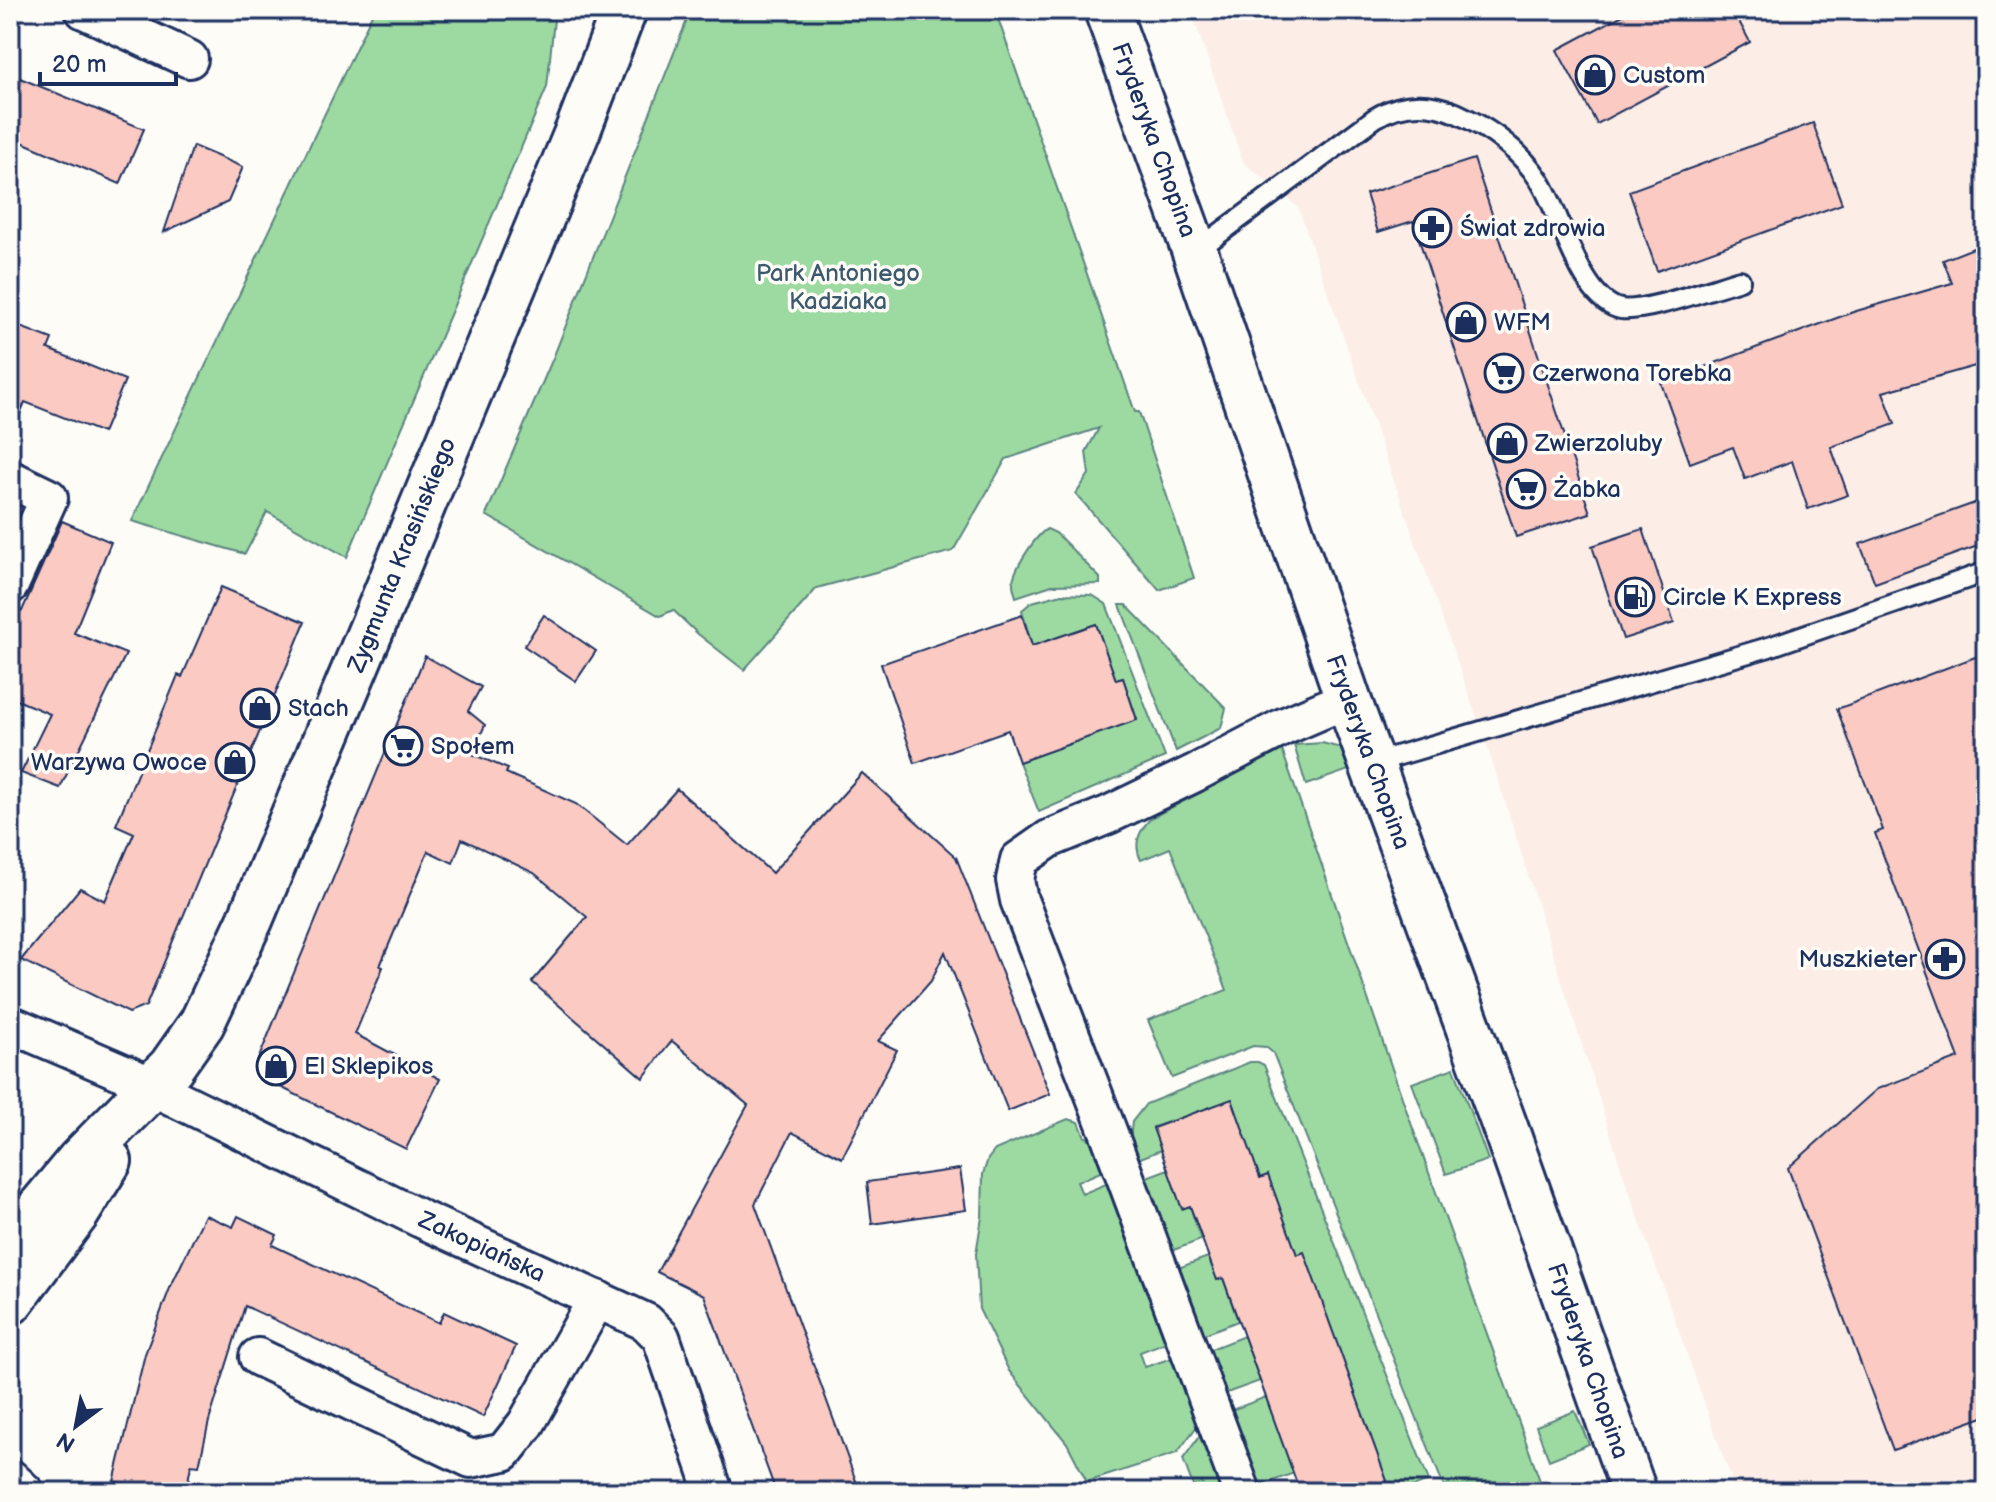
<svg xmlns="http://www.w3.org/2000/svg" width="1996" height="1502" font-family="'Balsamiq Sans',sans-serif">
<rect width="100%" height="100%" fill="#fdfcf7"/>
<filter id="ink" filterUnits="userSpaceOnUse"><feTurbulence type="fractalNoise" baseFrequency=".0125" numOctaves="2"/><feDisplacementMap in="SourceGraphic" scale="16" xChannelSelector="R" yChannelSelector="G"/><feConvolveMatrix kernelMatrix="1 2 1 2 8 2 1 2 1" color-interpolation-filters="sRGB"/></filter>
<g filter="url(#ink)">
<path fill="#fcede7" d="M 1191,10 L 1986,10 L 1986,1492 L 1736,1492 L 1623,1174 L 1491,758 L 1298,207 L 1243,162 Z"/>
<g fill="#9ddaa1" stroke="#5c8480" stroke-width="2">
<path d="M 374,10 L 555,10 L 547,87 L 347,557 L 267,512 L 245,554 L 132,521 Z"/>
<path d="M 691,10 L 995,10 L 1135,412 L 1139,412 L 1194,578 L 1159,590 L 1076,494 L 1089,474 L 1086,452 L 1099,428 L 1006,459 L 953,551 L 817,588 L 744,670 L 698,634 L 673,610 L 660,616 L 486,515 L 553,358 Z"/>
<path d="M 1047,529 L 1056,533 L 1100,578 L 1100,584 L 1052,585 L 1016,597 C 1015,593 1013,588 1013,584 C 1012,571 1036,535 1047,529 Z"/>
<path d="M 1062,594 L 1092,595 L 1106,604 L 1165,757 L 1039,812 L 1019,762 L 1137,720 L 1123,678 L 1116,680 L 1096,624 L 1032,646 L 1022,610 L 1032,602 Z"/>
<path d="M 1120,605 L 1126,605 L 1226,708 L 1221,728 L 1176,751 Z"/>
<path d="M 1322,743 L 1341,748 L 1349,770 L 1306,785 L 1294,745 Z"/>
<path d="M 1282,750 L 1407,1112 L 1544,1492 L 1446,1492 L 1273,1053 L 1266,1047 L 1253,1046 L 1172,1078 L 1148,1020 L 1227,990 L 1170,848 L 1141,860 C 1133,844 1139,831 1151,818 Z"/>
<path d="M 1250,1062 L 1258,1062 L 1264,1065 L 1429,1481 L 1399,1492 L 1378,1492 L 1389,1487 L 1304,1253 L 1297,1255 L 1268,1175 L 1260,1178 L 1232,1100 L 1153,1127 L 1161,1150 L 1138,1159 L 1131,1139 L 1131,1131 L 1132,1122 L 1146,1104 Z"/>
<path d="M 1454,1068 L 1488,1160 L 1446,1174 L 1412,1083 Z"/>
<path d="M 1068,1119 L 1079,1122 L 1085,1137 L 1094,1139 L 1112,1167 L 1077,1182 L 1082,1194 L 1118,1179 L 1174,1339 L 1140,1352 L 1145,1367 L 1181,1355 L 1203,1418 L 1177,1453 L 1087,1482 L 1067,1443 L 1009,1371 L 979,1309 L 976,1254 L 982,1217 L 983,1174 L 988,1159 L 995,1150 Z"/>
<path d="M 1168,1169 L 1182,1208 L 1190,1206 L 1201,1240 L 1171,1251 L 1144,1178 Z"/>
<path d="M 1208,1257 L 1217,1279 L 1223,1278 L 1238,1321 L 1202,1335 L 1178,1268 Z"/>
<path d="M 1244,1336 L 1260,1381 L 1224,1394 L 1208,1350 Z"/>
<path d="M 1266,1397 L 1294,1473 L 1257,1487 L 1229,1411 Z"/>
<path d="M 1575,1411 L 1589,1444 L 1549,1460 L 1536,1426 Z"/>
<path d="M 1207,1426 L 1230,1492 L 1215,1492 L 1193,1486 L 1183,1459 Z"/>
</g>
<g fill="#facac3" stroke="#1b2f5e" stroke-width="2">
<path d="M 1632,10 L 1733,10 L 1750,42 L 1597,124 L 1557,50 Z"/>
<path d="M 10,74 L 144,129 L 120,184 L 10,137 Z"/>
<path d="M 1813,123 L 1842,204 L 1657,271 L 1629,191 Z"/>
<path d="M 193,146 L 243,167 L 228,202 L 164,232 Z"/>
<path d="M 1474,159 L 1590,513 L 1516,537 L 1413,221 L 1378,232 L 1366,194 Z"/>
<path d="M 1986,243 L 1986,363 L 1883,392 L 1895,424 L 1831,447 L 1848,495 L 1808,509 L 1792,461 L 1745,479 L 1733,447 L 1690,463 L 1661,383 L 1853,312 L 1952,283 L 1943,260 Z"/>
<path d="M 10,323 L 52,339 L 48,349 L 125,380 L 103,433 L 25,402 L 10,437 Z"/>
<path d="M 1986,499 L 1986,543 L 1875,583 L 1860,544 Z"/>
<path d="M 62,521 L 111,542 L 74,633 L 126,654 L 60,788 L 21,773 L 50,714 L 10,697 L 10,606 L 22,611 Z"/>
<path d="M 1643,529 L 1674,623 L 1623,639 L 1592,546 Z"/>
<path d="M 221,587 L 305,622 L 146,1006 L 129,1013 L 21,960 L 80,888 L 105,901 L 134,833 L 116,825 L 178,675 L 182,677 Z"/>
<path d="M 544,615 L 596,651 L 576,681 L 524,646 Z"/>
<path d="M 1022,615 L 1032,646 L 1096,624 L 1116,680 L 1123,678 L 1137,720 L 1019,762 L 1008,730 L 915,763 L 881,664 Z"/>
<path d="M 1986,653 L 1986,1416 L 1893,1450 L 1788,1168 L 1877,1089 L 1959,1058 L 1875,833 L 1883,830 L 1837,709 Z"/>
<path d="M 425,656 L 481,687 L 468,711 L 485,725 L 472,754 L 508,769 L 506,773 L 576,804 L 627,845 L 677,789 L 772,873 L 862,773 L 956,857 L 1050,1094 L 1008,1111 L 945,952 L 931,981 L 878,1041 L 897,1050 L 842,1158 L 792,1132 L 755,1204 L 860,1492 L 776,1492 L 704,1295 L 657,1272 L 748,1105 L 672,1041 L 643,1078 L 532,982 L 587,917 L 534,873 L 462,839 L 453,863 L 428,851 L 380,966 L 383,967 L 355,1034 L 440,1079 L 406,1149 L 264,1079 L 258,1060 Z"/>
<path d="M 1232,1099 L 1260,1178 L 1268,1175 L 1297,1255 L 1304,1252 L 1391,1492 L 1300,1492 L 1223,1278 L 1217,1280 L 1190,1206 L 1182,1209 L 1153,1128 Z"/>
<path d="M 960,1169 L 966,1210 L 872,1224 L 867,1182 Z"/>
<path d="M 205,1215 L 233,1227 L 238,1216 L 277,1235 L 272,1245 L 439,1323 L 444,1312 L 516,1346 L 483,1417 L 245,1306 L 209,1421 L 199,1466 L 191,1465 L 186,1492 L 114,1482 L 145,1354 L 170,1288 Z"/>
</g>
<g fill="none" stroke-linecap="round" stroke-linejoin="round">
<g stroke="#1b2f5e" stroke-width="24">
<g id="lane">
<path d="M 1196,251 L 1375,118 C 1401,102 1428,101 1456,113 C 1489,128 1520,150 1540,181 C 1561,214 1579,295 1617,308 C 1638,316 1715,287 1740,280"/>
<path d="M 1372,763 L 1769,647 L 1986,572"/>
</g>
</g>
<g stroke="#1b2f5e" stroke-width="42">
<g id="street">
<path d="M 84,10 L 189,59"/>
<path d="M 10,479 L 49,498 L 10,585"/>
<path d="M 10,1024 L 124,1073 L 421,1219 L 646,1322 L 661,1337 L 714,1492"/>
<path d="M 258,1357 L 471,1459 L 504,1452 L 526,1424 L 597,1299"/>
<path d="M 10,1478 L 25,1492"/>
<path d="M 1242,1492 L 1108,1131 L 1019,900 L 1015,880 L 1019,860 L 1049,839 L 1108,815 L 1195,773 L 1283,727 L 1348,699"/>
</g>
</g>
<g stroke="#1b2f5e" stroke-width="50">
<g id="secondary">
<path d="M 1107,10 L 1195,252 L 1348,699 L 1505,1127 L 1634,1492"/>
<path d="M 10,1244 L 79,1161 L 171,1067 L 202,1023 L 250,920 L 371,630 L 578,130 L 624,10"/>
<path d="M 10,1302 L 78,1211 L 109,1161"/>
</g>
</g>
<use href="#lane" stroke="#fdfcf7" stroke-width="18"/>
<use href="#street" stroke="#fdfcf7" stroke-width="36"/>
<use href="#secondary" stroke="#fdfcf7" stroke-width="44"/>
<path stroke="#1b2f5e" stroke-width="6" stroke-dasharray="12 6" stroke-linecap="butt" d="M 1966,10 L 1986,32"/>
</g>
</g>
<defs>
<g id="shop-ring" transform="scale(2)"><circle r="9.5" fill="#fdfcf7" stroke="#1b2f5e" stroke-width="1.5"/><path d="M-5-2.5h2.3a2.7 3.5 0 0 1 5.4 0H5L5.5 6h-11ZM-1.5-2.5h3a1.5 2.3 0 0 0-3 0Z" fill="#1b2f5e"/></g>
<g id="pharmacy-ring" transform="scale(2)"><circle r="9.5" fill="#fdfcf7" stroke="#1b2f5e" stroke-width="1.5"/><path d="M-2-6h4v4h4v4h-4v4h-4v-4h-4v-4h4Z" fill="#1b2f5e"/></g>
<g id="supermarket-ring" transform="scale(2)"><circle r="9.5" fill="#fdfcf7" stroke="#1b2f5e" stroke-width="1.5"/><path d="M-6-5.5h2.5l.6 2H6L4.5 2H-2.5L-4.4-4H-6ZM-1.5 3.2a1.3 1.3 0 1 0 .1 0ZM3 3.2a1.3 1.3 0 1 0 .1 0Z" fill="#1b2f5e"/></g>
<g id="fuel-ring" transform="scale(2)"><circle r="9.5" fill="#fdfcf7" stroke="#1b2f5e" stroke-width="1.5"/><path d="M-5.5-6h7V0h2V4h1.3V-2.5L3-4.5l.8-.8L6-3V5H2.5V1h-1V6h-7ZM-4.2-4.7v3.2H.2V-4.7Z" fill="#1b2f5e"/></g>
</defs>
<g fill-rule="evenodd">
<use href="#shop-ring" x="1595" y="75"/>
<use href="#pharmacy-ring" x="1432" y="228"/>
<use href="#shop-ring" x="1466" y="322"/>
<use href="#supermarket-ring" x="1504" y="373"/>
<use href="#shop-ring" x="1507" y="443"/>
<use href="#supermarket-ring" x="1526" y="489"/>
<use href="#fuel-ring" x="1635" y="597"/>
<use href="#shop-ring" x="260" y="708"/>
<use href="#supermarket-ring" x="403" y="746"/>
<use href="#shop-ring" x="235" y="762"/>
<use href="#pharmacy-ring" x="1945" y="959"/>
<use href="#shop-ring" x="276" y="1066"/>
</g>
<g text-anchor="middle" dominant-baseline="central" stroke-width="7" stroke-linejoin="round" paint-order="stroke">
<g font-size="24" fill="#1b2f5e" stroke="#fdfcf7" text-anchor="start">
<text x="1623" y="75">Custom</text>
<text x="1460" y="228">Świat zdrowia</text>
<text x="1494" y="322">WFM</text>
<text x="1532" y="373">Czerwona Torebka</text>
<text x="1535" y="443">Zwierzoluby</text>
<text x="1554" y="489">Żabka</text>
<text x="1663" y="597">Circle K Express</text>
<text x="288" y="708">Stach</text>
<text x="431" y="746">Społem</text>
<text x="207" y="762" text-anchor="end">Warzywa Owoce</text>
<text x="1917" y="959" text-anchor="end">Muszkieter</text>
<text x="304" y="1066">El Sklepikos</text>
</g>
<g font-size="24" fill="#1b2f5e" stroke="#fdfcf7">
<text transform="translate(1154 140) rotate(70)">Fryderyka Chopina</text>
<text transform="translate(402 555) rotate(-68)">Zygmunta Krasińskiego</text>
<text transform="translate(1368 752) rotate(70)">Fryderyka Chopina</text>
<text transform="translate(482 1247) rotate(25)">Zakopiańska</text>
<text transform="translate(1588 1361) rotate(71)">Fryderyka Chopina</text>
</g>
<g font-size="24" fill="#3c5a6f" stroke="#fdfcf7">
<text x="838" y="273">Park Antoniego<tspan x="838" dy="28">Kadziaka</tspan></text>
</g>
</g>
<rect width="1996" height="1502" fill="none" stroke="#fdfcf7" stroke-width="40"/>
<rect x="20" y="20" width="1956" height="1462" fill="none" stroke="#1b2f5e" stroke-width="3" filter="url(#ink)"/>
<g transform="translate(76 1426) rotate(212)" stroke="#fdfcf7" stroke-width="6" paint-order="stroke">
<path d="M0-6L14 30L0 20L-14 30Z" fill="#1b2f5e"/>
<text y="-12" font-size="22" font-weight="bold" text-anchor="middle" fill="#1b2f5e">N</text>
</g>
<path d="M40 72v12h136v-12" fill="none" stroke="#1b2f5e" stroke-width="4"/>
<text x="52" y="72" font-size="24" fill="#1b2f5e" stroke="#fdfcf7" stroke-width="6" paint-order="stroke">20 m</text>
</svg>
